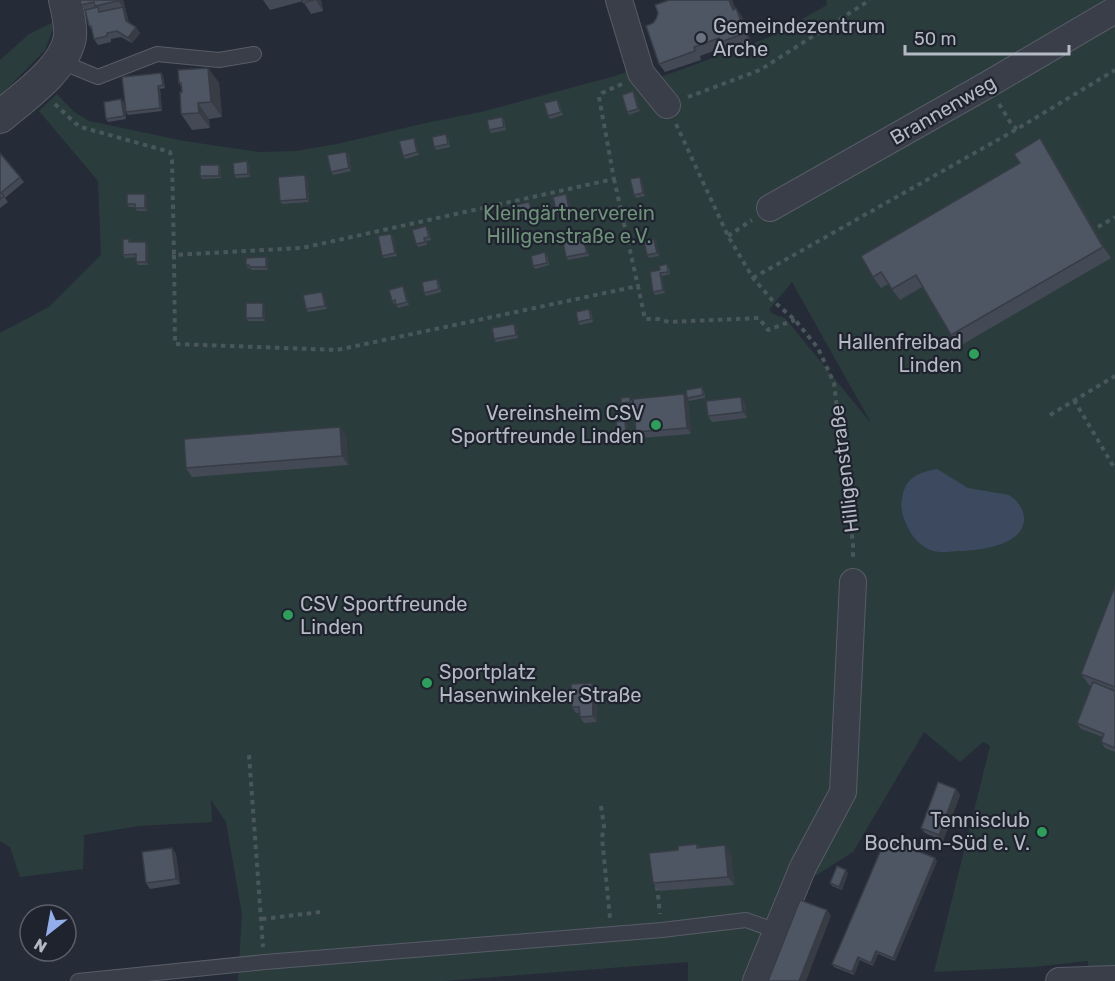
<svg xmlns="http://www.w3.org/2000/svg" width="1115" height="981" font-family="Rubik,sans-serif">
<rect width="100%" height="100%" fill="#252c38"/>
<g fill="#2b3c3d" fill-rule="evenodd">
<path d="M 826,0 L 1115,0 L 1115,966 L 1088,967 L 1088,961 L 1033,967 L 934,972 L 990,746 L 983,742 L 960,762 L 924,732 L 853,852 L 807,881 L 749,981 L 688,981 L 688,962 L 444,981 L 238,981 L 242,914 L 226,822 L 211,800 L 212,822 L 138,826 L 84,835 L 83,869 L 20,877 L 10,847 L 0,841 L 0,333 L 49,307 L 101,255 L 98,181 L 39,111 L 57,94 L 73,111 L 89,121 L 184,141 L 259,152 L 296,151 L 337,144 L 430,122 L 481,112 L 615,76 L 635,69 L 658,78 L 770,37 L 827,5 ZM 792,282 L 870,421 L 870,422 L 785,318 L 773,314 L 769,310 Z"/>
<path d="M 56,21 L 45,50 L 0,96 L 0,60 L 29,34 Z"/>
</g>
<path fill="#3d495f" d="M 937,469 L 968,488 L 1009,495 C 1017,500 1023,508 1024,517 C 1026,546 977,551 956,551 C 949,552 940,553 933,551 C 921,547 912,537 907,526 C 903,517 900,509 902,499 C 905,477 918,473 937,469 Z"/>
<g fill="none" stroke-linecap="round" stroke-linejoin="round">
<g stroke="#575c67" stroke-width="16">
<g id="service">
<path d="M 61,59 L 76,68 L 98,77 L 157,54 L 219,60 L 254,54"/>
<path d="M 78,981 L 265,962 L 662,930 L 746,920 L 777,931"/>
</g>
</g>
<g stroke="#575c67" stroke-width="28">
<g id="minor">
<path d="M 619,0 L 641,73 L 667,105"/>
<path d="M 770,208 L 987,85 L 1115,10"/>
<path d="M 756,981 L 803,867 L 843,792 L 853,582"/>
<path d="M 1059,981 L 1115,979"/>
</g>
</g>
<g stroke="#575c67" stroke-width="34">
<path id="tertiary" d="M 0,117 C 23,97 65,69 70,37 C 71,25 68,12 65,0"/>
</g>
<g stroke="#49575a" stroke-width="4" stroke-dasharray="4.5 4.5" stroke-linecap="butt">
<path d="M 622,84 L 602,93 L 599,97 L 614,179 L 302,248 L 174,255 L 175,344 L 337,350 L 638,286 L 645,319 L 659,319 L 669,322 L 759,318 L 768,330 L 795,320"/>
<path d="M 688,97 L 760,70 L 870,0"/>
<path d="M 55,104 L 75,123 L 81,127 L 170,152 L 172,160 L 174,255"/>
<path d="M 999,104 L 1012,125 L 1017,129"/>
<path d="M 676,124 L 728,236 L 753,278 L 772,300 L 795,320 L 818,348 L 834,383 L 853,545 L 853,560"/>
<path d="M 614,179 L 638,286"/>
<path d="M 1098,227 L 1115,217"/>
<path d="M 728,236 L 752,220"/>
<path d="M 753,278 L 1017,129 L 1115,70"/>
<path d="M 1074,400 L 1115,469"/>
<path d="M 1050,415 L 1115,376"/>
<path d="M 249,755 L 263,947"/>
<path d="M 601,806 L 604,826 L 602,838 L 610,918"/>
<path d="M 657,886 L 660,914"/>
<path d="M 262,919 L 321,912"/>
</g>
<use href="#service" stroke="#393e49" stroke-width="14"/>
<use href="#minor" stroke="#393e49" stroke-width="26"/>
<use href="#tertiary" stroke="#393e49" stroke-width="32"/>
</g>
<g fill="#434a55">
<path d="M 80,0 L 123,0 L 129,23 L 140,33 L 132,43 L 121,37 L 111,39 L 111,42 L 98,45 L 94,39 L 93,32 L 89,26 L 85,10 L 81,5 Z"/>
<path d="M 263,0 L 321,0 L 323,11 L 311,14 L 303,1 L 270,10 Z"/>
<path d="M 669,0 L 732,0 L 735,9 L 736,8 L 742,17 L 751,42 L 727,51 L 724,47 L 700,56 L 701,60 L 665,72 L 659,64 L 653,23 Z"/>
<path d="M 208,68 L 219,83 L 222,117 L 209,119 L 210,128 L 192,130 L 181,114 L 181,87 L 179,83 Z"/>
<path d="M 161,73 L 163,76 L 165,88 L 160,89 L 162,111 L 128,115 L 126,112 Z"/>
<path d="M 633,91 L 635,94 L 640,111 L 629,115 L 627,112 Z"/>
<path d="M 557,100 L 559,103 L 563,115 L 550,119 L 548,116 Z"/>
<path d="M 124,102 L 126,119 L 108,122 L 106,119 Z"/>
<path d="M 502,117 L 504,120 L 506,130 L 491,133 L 489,130 Z"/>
<path d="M 448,137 L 450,147 L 436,150 L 434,147 Z"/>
<path d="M 414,138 L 416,141 L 419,155 L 405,159 L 403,156 Z"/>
<path d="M 1048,150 L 1111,258 L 958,347 L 951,335 L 922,287 L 900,300 L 888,284 L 881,288 L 873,277 Z"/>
<path d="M 0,153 L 24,182 L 5,198 L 8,202 L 0,208 Z"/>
<path d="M 349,155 L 351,171 L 333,175 L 331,172 Z"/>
<path d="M 249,164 L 250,177 L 236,178 L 234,175 Z"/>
<path d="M 219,165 L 221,168 L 221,178 L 202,179 L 200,176 Z"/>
<path d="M 305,175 L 307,178 L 309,202 L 282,204 L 280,201 Z"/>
<path d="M 642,180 L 645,196 L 636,198 L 634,195 Z"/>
<path d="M 147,197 L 147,211 L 137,211 L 135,207 L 129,207 L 127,204 Z"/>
<path d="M 568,197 L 571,211 L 558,214 L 556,211 Z"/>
<path d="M 531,205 L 534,215 L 520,219 L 518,216 Z"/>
<path d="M 428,229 L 431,240 L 426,241 L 427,245 L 418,247 L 416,244 Z"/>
<path d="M 393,236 L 397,256 L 384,258 L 382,256 Z"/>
<path d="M 580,238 L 583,243 L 584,242 L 586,245 L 589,256 L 568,260 L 566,257 Z"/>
<path d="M 129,239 L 131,242 L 148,245 L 148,265 L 138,265 L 136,262 L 136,257 L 125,258 L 123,255 Z"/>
<path d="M 654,239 L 656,241 L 659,256 L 649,258 L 647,255 Z"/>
<path d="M 547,255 L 549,265 L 535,269 L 533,266 Z"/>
<path d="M 266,257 L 268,260 L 268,270 L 252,270 L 250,268 L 248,268 L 246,265 Z"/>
<path d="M 669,267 L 670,274 L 662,276 L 665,293 L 655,295 L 653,292 L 660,270 Z"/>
<path d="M 437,279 L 439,282 L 441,292 L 426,296 L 424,293 Z"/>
<path d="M 403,286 L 405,289 L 409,305 L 398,308 L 396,304 L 394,304 L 392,301 Z"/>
<path d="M 324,295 L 327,309 L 308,312 L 306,309 Z"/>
<path d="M 265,306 L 265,321 L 248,321 L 246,318 Z"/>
<path d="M 589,309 L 591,312 L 593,322 L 580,325 L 578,322 Z"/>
<path d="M 516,327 L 518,338 L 496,342 L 494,339 Z"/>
<path d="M 704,390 L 705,398 L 689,401 L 687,398 Z"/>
<path d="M 741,397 L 745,403 L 747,418 L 712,422 L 708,416 Z"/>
<path d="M 632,400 L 632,405 L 623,406 L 621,403 Z"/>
<path d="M 688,400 L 691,434 L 640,438 L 636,432 Z"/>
<path d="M 627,423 L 628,436 L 619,437 L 617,434 Z"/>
<path d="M 346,436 L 348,465 L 192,477 L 186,468 Z"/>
<path d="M 1115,586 L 1115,752 L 1105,748 L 1101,742 L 1103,737 L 1081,729 L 1077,723 L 1091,686 L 1089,685 L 1081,674 Z"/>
<path d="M 592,683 L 596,689 L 597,722 L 584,723 L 580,717 L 580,713 L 576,713 L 572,707 Z"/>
<path d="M 956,789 L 960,795 L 943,841 L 925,833 L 921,828 Z"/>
<path d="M 697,844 L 700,848 L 731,854 L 734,885 L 659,891 L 653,883 L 678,850 Z"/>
<path d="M 172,848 L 176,854 L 180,884 L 150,889 L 146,883 Z"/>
<path d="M 937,861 L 895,961 L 878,954 L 873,966 L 860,960 L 854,975 L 834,967 L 832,964 Z"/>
<path d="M 848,873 L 842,890 L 832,886 L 830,883 Z"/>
</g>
<g fill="#373c45">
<path d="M 118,0 L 123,0 L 130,27 L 126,21 L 123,8 Z"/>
<path d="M 316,0 L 321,0 L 323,11 Z"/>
<path d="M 729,0 L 732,0 L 739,18 L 733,10 Z"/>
<path d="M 736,8 L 742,17 L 751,42 L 745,33 Z"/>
<path d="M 136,27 L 140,33 L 132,43 L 128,38 Z"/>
<path d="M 208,68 L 219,83 L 222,117 L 211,102 Z"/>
<path d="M 161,73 L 163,76 L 165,88 L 163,85 Z"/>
<path d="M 158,86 L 160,89 L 162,111 L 160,108 Z"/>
<path d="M 633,91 L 635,94 L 640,111 L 638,109 Z"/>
<path d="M 121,99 L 124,102 L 126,119 L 124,116 Z"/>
<path d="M 198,103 L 209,119 L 210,128 L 199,113 Z"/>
<path d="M 414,138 L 416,141 L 419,155 L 417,152 Z"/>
<path d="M 1040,138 L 1048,150 L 1111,258 L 1103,247 Z"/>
<path d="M 346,152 L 349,155 L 351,171 L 349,168 Z"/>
<path d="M 247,161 L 249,164 L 250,177 L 248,174 Z"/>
<path d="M 219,165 L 221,168 L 221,178 L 219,176 Z"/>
<path d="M 305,175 L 307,178 L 309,202 L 307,199 Z"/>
<path d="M 640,177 L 642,180 L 645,196 L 643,193 Z"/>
<path d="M 145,194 L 147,197 L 147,211 L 145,208 Z"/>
<path d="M 566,194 L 568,197 L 571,211 L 569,208 Z"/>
<path d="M 391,234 L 393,236 L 397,256 L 395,253 Z"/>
<path d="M 654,239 L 656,241 L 659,256 L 657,253 Z"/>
<path d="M 146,242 L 148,245 L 148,265 L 146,262 Z"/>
<path d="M 266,257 L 268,260 L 268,270 L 266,267 Z"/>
<path d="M 660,273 L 662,276 L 665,293 L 663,290 Z"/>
<path d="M 403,286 L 405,289 L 409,305 L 407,302 Z"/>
<path d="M 322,292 L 324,295 L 327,309 L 325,306 Z"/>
<path d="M 263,303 L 265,306 L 265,321 L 263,318 Z"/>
<path d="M 514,324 L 516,327 L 518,338 L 516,335 Z"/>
<path d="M 684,394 L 688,400 L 691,434 L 687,428 Z"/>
<path d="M 741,397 L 745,403 L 747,418 L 743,412 Z"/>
<path d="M 625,420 L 627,423 L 628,436 L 626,433 Z"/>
<path d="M 340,427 L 346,436 L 348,465 L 342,456 Z"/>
<path d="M 592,683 L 596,689 L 597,722 L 593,716 Z"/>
<path d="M 956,789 L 960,795 L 943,841 L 939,835 Z"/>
<path d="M 725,845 L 731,854 L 734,885 L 728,877 Z"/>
<path d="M 172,848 L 176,854 L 180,884 L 176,879 Z"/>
<path d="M 935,858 L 937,861 L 895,961 L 893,958 Z"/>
<path d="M 846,870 L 848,873 L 842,890 L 839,887 Z"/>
<path d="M 827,910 L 831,916 L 806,981 L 799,981 Z"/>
<path d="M 876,951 L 878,954 L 873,966 L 871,963 Z"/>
<path d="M 858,957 L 860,960 L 854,975 L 852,972 Z"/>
</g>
<g fill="#4e5663" stroke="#373c45" stroke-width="1.5">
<path d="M 80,0 L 118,0 L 118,1 L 95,6 L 94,2 L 81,5 Z"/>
<path d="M 302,0 L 314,0 L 303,3 Z"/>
<path d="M 669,0 L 729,0 L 733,10 L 736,8 L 745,33 L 721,42 L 719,38 L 694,47 L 695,51 L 659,64 L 646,26 L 653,23 L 656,19 L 658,13 L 655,5 Z"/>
<path d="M 98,7 L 99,12 L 123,7 L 126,21 L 136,27 L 128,38 L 117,31 L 107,33 L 107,36 L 94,39 L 91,26 L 89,26 L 85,10 Z"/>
<path d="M 208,68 L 211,102 L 198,103 L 199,113 L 181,114 L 180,92 L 182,92 L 181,83 L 179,83 L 178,70 Z"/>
<path d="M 161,73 L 163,85 L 158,86 L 160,108 L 126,112 L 122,77 Z"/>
<path d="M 633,91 L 638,109 L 627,112 L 622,95 Z"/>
<path d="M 121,99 L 124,116 L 106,119 L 104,102 Z"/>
<path d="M 557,100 L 561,112 L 548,116 L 544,103 Z"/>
<path d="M 502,117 L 504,127 L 489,130 L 487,120 Z"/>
<path d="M 446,134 L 448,144 L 434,147 L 432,137 Z"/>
<path d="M 414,138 L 417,152 L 403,156 L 399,141 Z"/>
<path d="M 1040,138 L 1103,247 L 951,335 L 916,275 L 892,289 L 881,272 L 873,277 L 861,256 L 1020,163 L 1014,154 Z"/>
<path d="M 346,152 L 349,168 L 331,172 L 327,155 Z"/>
<path d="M 0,153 L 20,177 L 1,193 L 4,196 L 0,199 Z"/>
<path d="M 247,161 L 248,174 L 234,175 L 233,163 Z"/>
<rect x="200" y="165" width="19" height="11"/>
<path d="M 305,175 L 307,199 L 280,201 L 278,177 Z"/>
<path d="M 640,177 L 643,193 L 634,195 L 630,179 Z"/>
<path d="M 127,194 L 145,194 L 145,208 L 135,208 L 135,204 L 127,204 Z"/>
<path d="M 566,194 L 569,208 L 556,211 L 553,197 Z"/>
<path d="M 529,202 L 532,212 L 518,216 L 516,205 Z"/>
<path d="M 426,226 L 429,237 L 424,238 L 425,242 L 416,244 L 412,230 Z"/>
<path d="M 391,234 L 395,253 L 382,256 L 378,236 Z"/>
<path d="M 580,238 L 581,243 L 584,242 L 587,253 L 566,257 L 563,242 Z"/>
<path d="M 123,239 L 129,239 L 129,242 L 146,242 L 146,262 L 136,262 L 136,254 L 123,255 Z"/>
<path d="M 654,239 L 657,253 L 647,255 L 644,241 Z"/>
<path d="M 545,252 L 547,263 L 533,266 L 531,256 Z"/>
<path d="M 266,257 L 266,267 L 250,267 L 249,265 L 246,265 L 246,258 Z"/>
<path d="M 667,264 L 668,272 L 660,273 L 663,290 L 653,292 L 650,272 L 660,270 L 659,266 Z"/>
<path d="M 437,279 L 439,289 L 424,293 L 422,282 Z"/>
<path d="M 403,286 L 407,302 L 396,305 L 395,300 L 392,301 L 389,290 Z"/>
<path d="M 322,292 L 325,306 L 306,309 L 303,295 Z"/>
<rect x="246" y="303" width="17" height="15"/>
<path d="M 589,309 L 591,319 L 578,322 L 576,312 Z"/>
<path d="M 514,324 L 516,335 L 494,339 L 492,328 Z"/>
<path d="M 702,387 L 703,395 L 687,398 L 686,390 Z"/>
<path d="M 684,394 L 687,428 L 636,432 L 633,399 Z"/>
<path d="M 630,397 L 630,402 L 621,403 L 621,398 Z"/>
<path d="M 741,397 L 743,412 L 708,416 L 706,401 Z"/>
<path d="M 625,420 L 626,433 L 617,434 L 616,422 Z"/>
<path d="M 340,427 L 342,456 L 186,468 L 184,439 Z"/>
<path d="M 1115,586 L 1115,687 L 1081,674 Z"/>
<path d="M 1093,682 L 1115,691 L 1115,748 L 1101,742 L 1104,734 L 1077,723 Z"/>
<path d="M 592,683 L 593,716 L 580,717 L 579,707 L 572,707 L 571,684 Z"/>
<path d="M 938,782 L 956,789 L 939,835 L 921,828 Z"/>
<path d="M 886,838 L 935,858 L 893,958 L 876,951 L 871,963 L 858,957 L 852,972 L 832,964 Z"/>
<path d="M 697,844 L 697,848 L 725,845 L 728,877 L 653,883 L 649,853 L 678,850 L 678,846 Z"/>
<path d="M 172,848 L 176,879 L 146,883 L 142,852 Z"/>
<path d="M 837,866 L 846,870 L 839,887 L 830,883 Z"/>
<path d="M 800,900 L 827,910 L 799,981 L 768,981 Z"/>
</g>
<circle fill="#6b7280" stroke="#1e232e" stroke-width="2" cx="701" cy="38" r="6"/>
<g fill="#2e9e5b" stroke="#1e232e" stroke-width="2">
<circle cx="974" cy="354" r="6"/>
<circle cx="656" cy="425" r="6"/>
<circle cx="288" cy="615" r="6"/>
<circle cx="427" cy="683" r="6"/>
<circle cx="1042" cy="832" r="6"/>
</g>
<g text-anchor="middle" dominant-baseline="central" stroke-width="4.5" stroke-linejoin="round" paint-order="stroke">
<g font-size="20" fill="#b4b9c4" stroke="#1e232e" text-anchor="start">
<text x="713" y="26">Gemeindezentrum<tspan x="713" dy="23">Arche</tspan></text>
<text x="962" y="342" text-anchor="end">Hallenfreibad<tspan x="962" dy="23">Linden</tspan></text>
<text x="644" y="413" text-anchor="end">Vereinsheim CSV<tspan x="644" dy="23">Sportfreunde Linden</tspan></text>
<text x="300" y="604">CSV Sportfreunde<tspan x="300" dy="23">Linden</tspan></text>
<text x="439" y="672">Sportplatz<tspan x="439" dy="23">Hasenwinkeler Straße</tspan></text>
<text x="1030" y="820" text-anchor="end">Tennisclub<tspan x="1030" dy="23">Bochum-Süd e. V.</tspan></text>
</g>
<g font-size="20" fill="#b4b9c4" stroke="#1e232e">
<text transform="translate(943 110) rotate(-30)">Brannenweg</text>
<text transform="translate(844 469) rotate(-97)">Hilligenstraße</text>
</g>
<g font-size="20" fill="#6e9279" stroke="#1e232e">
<text x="569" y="213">Kleingärtnerverein<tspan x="569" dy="23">Hilligenstraße e.V.</tspan></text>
</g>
</g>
<g transform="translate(48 933) rotate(211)"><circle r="28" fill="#1e232e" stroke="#5a5f6a" stroke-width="1.5"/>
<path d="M0-4.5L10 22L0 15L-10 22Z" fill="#93aeea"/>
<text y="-9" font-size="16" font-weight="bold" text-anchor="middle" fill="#b4b9c4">N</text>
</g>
<path d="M905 45v9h164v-9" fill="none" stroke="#b4b9c4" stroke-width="3"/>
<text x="914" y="45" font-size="18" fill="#b4b9c4" stroke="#1e232e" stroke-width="4.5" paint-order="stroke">50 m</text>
</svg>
